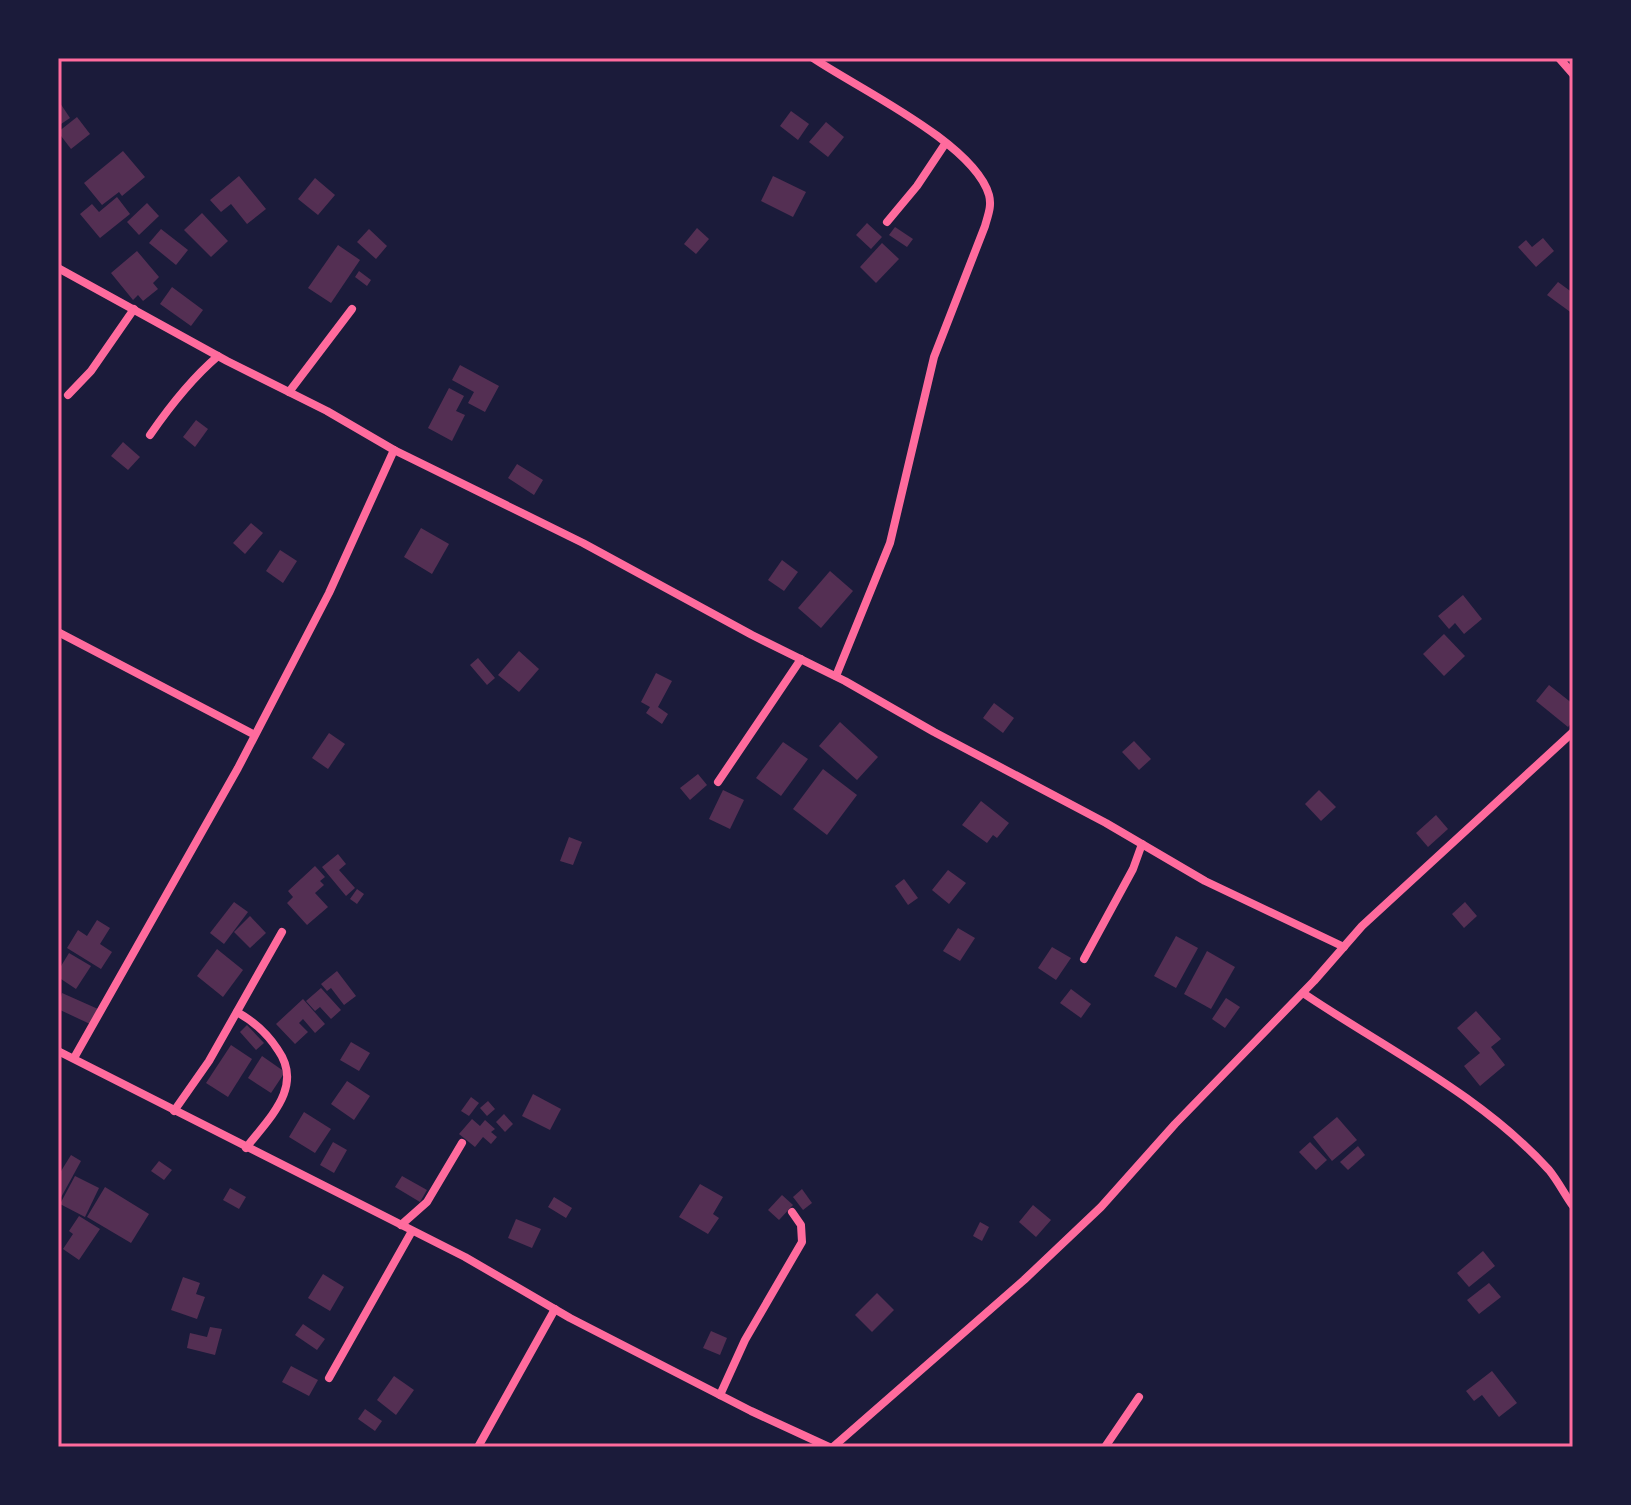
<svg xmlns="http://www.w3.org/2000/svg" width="1631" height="1505" font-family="Georgia,serif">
<rect width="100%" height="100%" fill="#1b1b3a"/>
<g fill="#542f53">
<path d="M 58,100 L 70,118 L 58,126 Z"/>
<path d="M 791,111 L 809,124 L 798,140 L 780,126 Z"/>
<path d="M 77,117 L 90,134 L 71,149 L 58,132 Z"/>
<path d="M 826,122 L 844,137 L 828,157 L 809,142 Z"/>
<path d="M 123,151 L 145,177 L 122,196 L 119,192 L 102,205 L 84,183 Z"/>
<path d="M 239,176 L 266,209 L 247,224 L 231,204 L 221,212 L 210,200 Z"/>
<path d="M 773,176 L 806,192 L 793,217 L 761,201 Z"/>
<path d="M 315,178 L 335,195 L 318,215 L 298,199 Z"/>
<path d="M 117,197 L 130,214 L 100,238 L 80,214 L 92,204 L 99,212 Z"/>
<path d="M 147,203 L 159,216 L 139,235 L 127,222 Z"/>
<path d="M 202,213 L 228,241 L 211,257 L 184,230 Z"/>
<path d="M 867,223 L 882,237 L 871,249 L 856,235 Z"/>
<path d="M 895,227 L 913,239 L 907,247 L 889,235 Z"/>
<path d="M 697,228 L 709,239 L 696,254 L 684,244 Z"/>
<path d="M 161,229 L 188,250 L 176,265 L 149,243 Z"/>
<path d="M 369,229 L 387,246 L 376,259 L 357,242 Z"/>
<path d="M 1543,238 L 1554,251 L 1536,267 L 1518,247 L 1526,240 L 1532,247 Z"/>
<path d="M 882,243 L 899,259 L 876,283 L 860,267 Z"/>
<path d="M 338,245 L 360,260 L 331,303 L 308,288 Z"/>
<path d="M 137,251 L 159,277 L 153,283 L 158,289 L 143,301 L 138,295 L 133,300 L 111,273 Z"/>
<path d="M 359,271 L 371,280 L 367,286 L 355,277 Z"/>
<path d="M 1558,282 L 1573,293 L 1573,314 L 1547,295 Z"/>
<path d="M 172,287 L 203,310 L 191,326 L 160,304 Z"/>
<path d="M 460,365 L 499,386 L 485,412 L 468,403 L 474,392 L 452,380 Z"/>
<path d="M 449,388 L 464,396 L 456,411 L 465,415 L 452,441 L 428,428 Z"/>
<path d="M 196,420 L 208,429 L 195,447 L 183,437 Z"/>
<path d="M 123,442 L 140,457 L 128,470 L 111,456 Z"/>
<path d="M 517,464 L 543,480 L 534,495 L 508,478 Z"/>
<path d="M 251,523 L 263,533 L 245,554 L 233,543 Z"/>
<path d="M 421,528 L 449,544 L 432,574 L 404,557 Z"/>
<path d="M 280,550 L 297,561 L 283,583 L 266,571 Z"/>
<path d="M 782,560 L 798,572 L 784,591 L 768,580 Z"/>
<path d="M 830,571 L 853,591 L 821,628 L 798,608 Z"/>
<path d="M 1463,595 L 1482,619 L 1464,634 L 1455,623 L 1449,629 L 1438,616 Z"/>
<path d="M 1444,634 L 1465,656 L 1444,676 L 1423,654 Z"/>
<path d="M 519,651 L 539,669 L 519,692 L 498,675 Z"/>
<path d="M 478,658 L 495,678 L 487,685 L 470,665 Z"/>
<path d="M 656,673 L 672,681 L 658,707 L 668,714 L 662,724 L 646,713 L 650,707 L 641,702 Z"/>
<path d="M 1549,685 L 1573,704 L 1573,721 L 1568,727 L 1536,701 Z"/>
<path d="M 994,703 L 1014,718 L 1003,733 L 983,718 Z"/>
<path d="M 840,722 L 878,757 L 857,780 L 819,746 Z"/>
<path d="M 329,733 L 345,744 L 328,769 L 312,758 Z"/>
<path d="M 1134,741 L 1151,759 L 1139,770 L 1122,752 Z"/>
<path d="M 783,742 L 808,759 L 781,796 L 756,778 Z"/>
<path d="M 823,769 L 857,795 L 827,835 L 793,809 Z"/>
<path d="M 698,774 L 707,785 L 690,800 L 680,788 Z"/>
<path d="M 723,790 L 744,800 L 730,829 L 709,819 Z"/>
<path d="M 1319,790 L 1336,807 L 1321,821 L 1305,804 Z"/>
<path d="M 981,801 L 1009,823 L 997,838 L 993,835 L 987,843 L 962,825 Z"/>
<path d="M 1436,815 L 1448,829 L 1428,847 L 1416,833 Z"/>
<path d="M 569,837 L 582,842 L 573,865 L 560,861 Z"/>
<path d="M 338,854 L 346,864 L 339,870 L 355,888 L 346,896 L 322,867 Z"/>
<path d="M 315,866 L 325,877 L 320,881 L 324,885 L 315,893 L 328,907 L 307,925 L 287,903 L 293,897 L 288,891 Z"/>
<path d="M 948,870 L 966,883 L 949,904 L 932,890 Z"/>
<path d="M 904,879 L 918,898 L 908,905 L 895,886 Z"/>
<path d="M 357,889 L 364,894 L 357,904 L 350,899 Z"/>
<path d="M 234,902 L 248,912 L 224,944 L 210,933 Z"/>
<path d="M 1465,902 L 1477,916 L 1464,928 L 1452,914 Z"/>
<path d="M 250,916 L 266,933 L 250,948 L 234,932 Z"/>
<path d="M 97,920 L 110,928 L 100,944 L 112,952 L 101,969 L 67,948 L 78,930 L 87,936 Z"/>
<path d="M 958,928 L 975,938 L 960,961 L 943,951 Z"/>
<path d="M 1176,936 L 1198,948 L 1176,988 L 1154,976 Z"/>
<path d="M 1052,947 L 1071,958 L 1056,980 L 1038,968 Z"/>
<path d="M 217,949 L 243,970 L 223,997 L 197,976 Z"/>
<path d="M 1207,951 L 1235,967 L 1211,1009 L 1184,994 Z"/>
<path d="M 69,953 L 91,966 L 76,989 L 58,977 L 58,971 Z"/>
<path d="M 337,971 L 356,996 L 344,1005 L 331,988 L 327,991 L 321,984 Z"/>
<path d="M 321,988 L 341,1010 L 331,1019 L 320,1007 L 315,1011 L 306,1001 Z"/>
<path d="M 1071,989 L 1091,1004 L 1081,1018 L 1060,1003 Z"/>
<path d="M 62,993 L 98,1009 L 90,1024 L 58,1009 Z"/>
<path d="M 1226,998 L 1240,1007 L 1225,1028 L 1212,1019 Z"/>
<path d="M 303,999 L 325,1024 L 315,1033 L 303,1019 L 299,1023 L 308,1032 L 295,1044 L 276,1024 Z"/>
<path d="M 1476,1011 L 1501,1039 L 1491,1047 L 1505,1065 L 1480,1086 L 1464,1066 L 1480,1053 L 1457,1028 Z"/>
<path d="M 247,1025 L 264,1043 L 256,1050 L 240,1032 Z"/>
<path d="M 351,1042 L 370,1053 L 359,1071 L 340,1060 Z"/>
<path d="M 231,1045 L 252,1059 L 228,1097 L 206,1083 Z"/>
<path d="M 262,1056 L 285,1072 L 271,1093 L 248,1078 Z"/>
<path d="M 347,1081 L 370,1096 L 354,1120 L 331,1104 Z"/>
<path d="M 533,1094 L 561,1109 L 550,1130 L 522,1116 Z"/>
<path d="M 471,1097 L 479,1103 L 469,1116 L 461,1111 Z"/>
<path d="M 488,1101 L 495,1109 L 487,1116 L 480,1108 Z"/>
<path d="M 304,1112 L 331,1129 L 315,1153 L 289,1137 Z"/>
<path d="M 504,1114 L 513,1124 L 505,1132 L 496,1122 Z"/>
<path d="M 1337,1117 L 1357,1140 L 1332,1161 L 1313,1137 Z"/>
<path d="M 472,1119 L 480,1126 L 485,1120 L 495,1129 L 491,1132 L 497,1137 L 491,1144 L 483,1137 L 475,1147 L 459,1134 Z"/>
<path d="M 333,1142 L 347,1150 L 334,1173 L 320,1165 Z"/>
<path d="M 1310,1142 L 1327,1160 L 1316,1170 L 1299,1152 Z"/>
<path d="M 1358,1146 L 1365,1155 L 1348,1170 L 1340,1162 Z"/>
<path d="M 71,1155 L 81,1161 L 58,1203 L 58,1176 Z"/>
<path d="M 159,1161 L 172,1170 L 164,1180 L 151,1171 Z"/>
<path d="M 75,1176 L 99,1188 L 85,1217 L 60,1204 Z"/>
<path d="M 402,1176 L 427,1190 L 420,1202 L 395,1187 Z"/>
<path d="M 700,1184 L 723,1197 L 713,1214 L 719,1218 L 708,1234 L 679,1217 Z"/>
<path d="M 105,1187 L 149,1214 L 131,1243 L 87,1217 Z"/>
<path d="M 230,1188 L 246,1197 L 239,1209 L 223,1200 Z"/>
<path d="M 802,1189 L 812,1203 L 803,1210 L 793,1197 Z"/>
<path d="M 782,1195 L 793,1205 L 779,1220 L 768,1210 Z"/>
<path d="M 554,1197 L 572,1208 L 566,1218 L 548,1207 Z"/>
<path d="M 1033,1205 L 1051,1220 L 1036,1237 L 1019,1222 Z"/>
<path d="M 79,1216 L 100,1229 L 79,1260 L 63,1249 L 73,1234 L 69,1231 Z"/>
<path d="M 516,1219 L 541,1229 L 532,1248 L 508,1238 Z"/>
<path d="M 980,1222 L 989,1227 L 982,1241 L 973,1236 Z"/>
<path d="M 1483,1251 L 1495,1266 L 1469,1287 L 1457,1273 Z"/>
<path d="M 323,1274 L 344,1287 L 330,1311 L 308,1298 Z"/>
<path d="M 183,1277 L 200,1283 L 196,1294 L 205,1297 L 197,1319 L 171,1310 Z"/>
<path d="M 1489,1283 L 1501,1297 L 1479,1314 L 1467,1300 Z"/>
<path d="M 877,1293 L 894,1310 L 872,1332 L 855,1315 Z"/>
<path d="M 303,1324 L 325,1339 L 317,1350 L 295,1335 Z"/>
<path d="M 210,1327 L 222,1329 L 215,1355 L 187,1348 L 190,1333 L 207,1337 Z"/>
<path d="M 711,1331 L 727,1338 L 720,1355 L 703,1348 Z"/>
<path d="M 291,1366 L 318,1380 L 309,1396 L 282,1382 Z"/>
<path d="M 1492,1371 L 1517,1403 L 1499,1417 L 1482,1395 L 1474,1401 L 1466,1391 Z"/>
<path d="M 394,1376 L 414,1390 L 396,1415 L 377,1400 Z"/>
<path d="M 365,1409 L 382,1421 L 375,1431 L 358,1419 Z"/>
</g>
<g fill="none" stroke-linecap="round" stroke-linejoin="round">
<g stroke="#ff6b9d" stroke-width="8">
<path d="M 813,58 C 857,88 974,143 989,195 C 992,206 988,215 985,226 L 934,357 L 890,543 L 836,676"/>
<path d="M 1559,58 L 1573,74"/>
<path d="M 887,222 L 917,186 L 945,144"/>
<path d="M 58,268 L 227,361 L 327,411 L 394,450 L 583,543 L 752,635 L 845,681 L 934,732 L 1106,823 L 1205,881 L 1344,947"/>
<path d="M 289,392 L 352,309"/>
<path d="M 68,395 L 91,371 L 134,309"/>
<path d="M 150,435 C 170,406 191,379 218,356"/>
<path d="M 58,632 L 253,734"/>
<path d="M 718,782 L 801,659"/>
<path d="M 1084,959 L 1133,869 L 1142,844"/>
<path d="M 1303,993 C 1386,1049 1481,1095 1549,1170 C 1558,1181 1565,1195 1573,1206"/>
<path d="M 237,1012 C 255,1022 267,1033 278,1050 C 304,1087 269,1118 246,1148"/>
<path d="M 58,1051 L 465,1257 L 570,1318 L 751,1411 L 829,1447"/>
<path d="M 74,1058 L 238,768 L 329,593 L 394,450"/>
<path d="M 174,1111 L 209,1061 L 282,932"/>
<path d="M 401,1225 L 427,1202 L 462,1143"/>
<path d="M 329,1378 L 412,1231"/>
<path d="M 720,1395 L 745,1340 L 802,1242 L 801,1225 L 792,1212"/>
<path d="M 478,1447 L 555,1309"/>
<path d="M 833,1447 L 1024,1280 L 1101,1207 L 1175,1124 L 1314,981 L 1362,926 L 1573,732"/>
<path d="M 1105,1447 L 1139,1397"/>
</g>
</g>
<rect width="1631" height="1505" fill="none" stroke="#1b1b3a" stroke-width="120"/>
<rect x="60" y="60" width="1511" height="1385" fill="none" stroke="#ff6b9d" stroke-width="3"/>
</svg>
